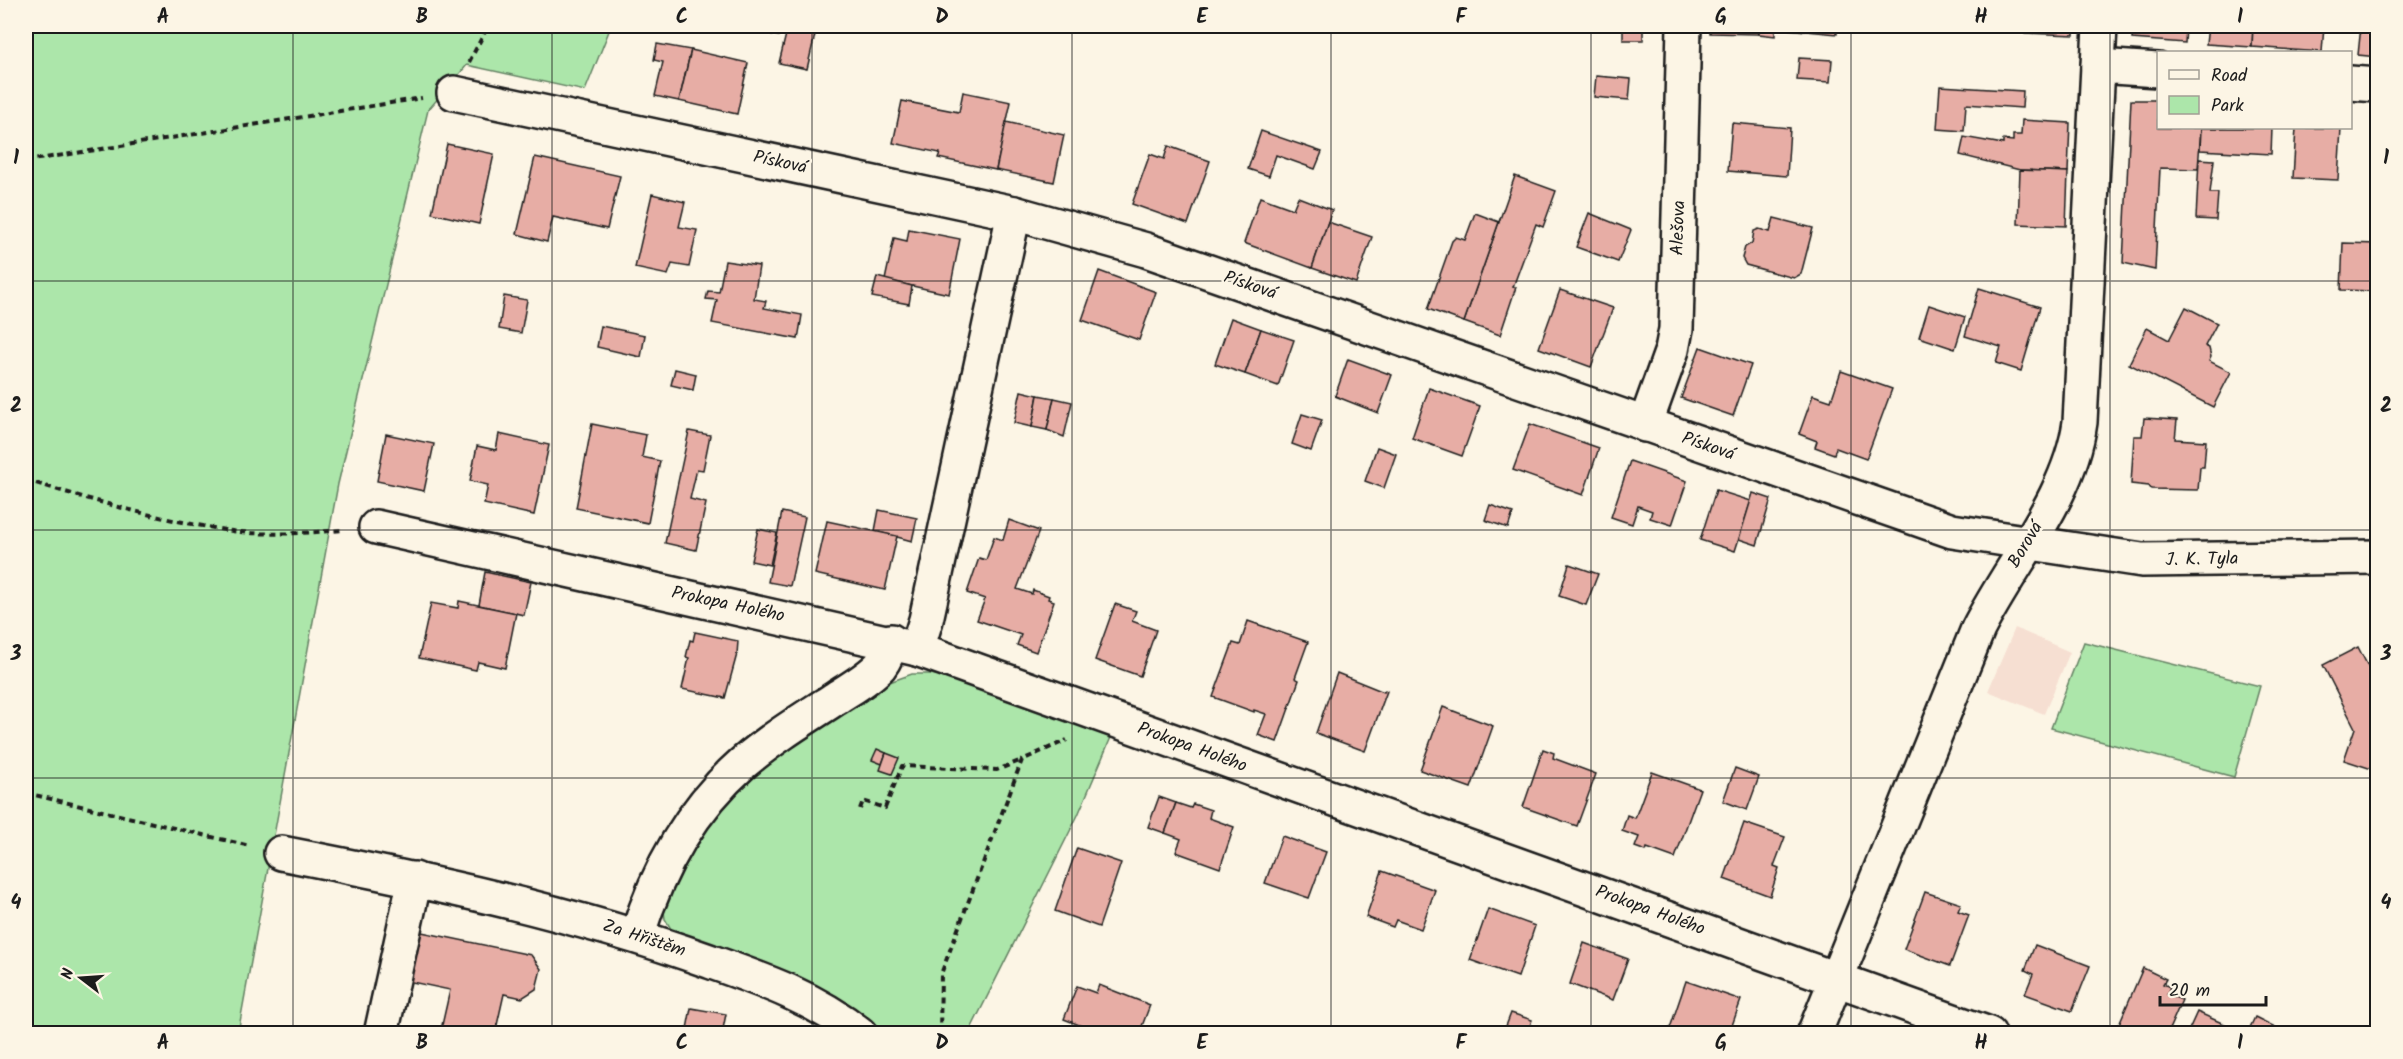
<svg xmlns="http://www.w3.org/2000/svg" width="2403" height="1059" font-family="Kalam,sans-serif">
<rect width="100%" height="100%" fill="#fcf5e5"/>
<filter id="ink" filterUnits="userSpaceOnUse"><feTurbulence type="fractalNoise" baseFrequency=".0167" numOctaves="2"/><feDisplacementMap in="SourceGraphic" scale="12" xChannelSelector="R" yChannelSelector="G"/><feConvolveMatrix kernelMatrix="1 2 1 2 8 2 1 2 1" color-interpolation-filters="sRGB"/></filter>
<g filter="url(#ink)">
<path fill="#f6dfd2" d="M 2015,628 L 2070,652 L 2044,714 L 1988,691 Z"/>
<g fill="#ace6aa" stroke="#648163" stroke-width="1.5">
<path d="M 26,26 L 611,26 L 585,91 L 467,65 L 428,110 L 338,484 L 238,1033 L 26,1033 Z"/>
<path d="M 2084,642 L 2260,686 L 2234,777 L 2051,728 Z"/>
<path d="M 912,674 L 930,674 L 949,677 L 1112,735 L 1078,815 L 969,1033 L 880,1033 L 861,1018 L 674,934 L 665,919 L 664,911 L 665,899 L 673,874 L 738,783 L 851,702 L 887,683 Z"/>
</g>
<g fill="#e7ada5" stroke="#1c1c1c" stroke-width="1.5">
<path d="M 761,26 L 781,26 L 779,36 L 760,32 Z"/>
<path d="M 788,26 L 817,26 L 807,69 L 779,63 Z"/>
<path d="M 1609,26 L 1657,26 L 1657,28 L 1643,27 L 1643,40 L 1623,40 L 1623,27 Z"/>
<path d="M 1710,26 L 1759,26 L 1759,34 L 1710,33 Z"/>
<path d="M 1759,26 L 1837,26 L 1837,34 L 1775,28 L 1775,36 L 1759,34 Z"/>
<path d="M 2025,26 L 2074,26 L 2074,35 L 2025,33 Z"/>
<path d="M 2133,26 L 2186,26 L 2185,43 L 2132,39 Z"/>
<path d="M 2208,26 L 2253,26 L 2252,47 L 2206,44 Z"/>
<path d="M 2253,26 L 2324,26 L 2322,52 L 2252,47 Z"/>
<path d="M 2361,26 L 2378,26 L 2378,57 L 2358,55 Z"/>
<path d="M 657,44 L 691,50 L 679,101 L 655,96 L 663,62 L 654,60 Z"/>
<path d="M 691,50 L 748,63 L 737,114 L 679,101 Z"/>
<path d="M 1799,58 L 1832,60 L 1830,82 L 1797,80 Z"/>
<path d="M 1596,76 L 1631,79 L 1629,100 L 1594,97 Z"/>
<path d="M 1940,86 L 2023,91 L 2022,108 L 1966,104 L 1964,131 L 1937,129 Z"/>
<path d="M 963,92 L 1011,102 L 996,170 L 938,158 L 940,153 L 893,143 L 902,101 L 959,112 Z"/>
<path d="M 2131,100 L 2158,100 L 2158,128 L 2201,128 L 2198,169 L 2160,168 L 2155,270 L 2123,263 Z"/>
<path d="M 2022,120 L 2070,123 L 2068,172 L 2020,170 L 1960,155 L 1964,137 L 2003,144 L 2003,140 L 2013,141 L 2013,135 L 2021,135 Z"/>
<path d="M 1006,122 L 1064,135 L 1054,182 L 996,170 Z"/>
<path d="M 1732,123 L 1790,128 L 1787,176 L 1728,171 Z"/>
<path d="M 2201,128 L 2272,128 L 2271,154 L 2200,150 Z"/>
<path d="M 2296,128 L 2341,128 L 2338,180 L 2293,178 Z"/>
<path d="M 1261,131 L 1322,152 L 1315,169 L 1276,155 L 1269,176 L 1248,169 Z"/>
<path d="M 447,144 L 494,154 L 479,224 L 432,213 Z"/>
<path d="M 1168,146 L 1210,161 L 1188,224 L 1132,204 L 1150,154 L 1164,159 Z"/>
<path d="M 535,157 L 620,176 L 607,229 L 553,217 L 547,242 L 517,234 Z"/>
<path d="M 2199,159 L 2214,160 L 2210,193 L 2218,193 L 2216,220 L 2196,219 Z"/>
<path d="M 2020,170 L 2068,172 L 2066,226 L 2018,224 Z"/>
<path d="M 1515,176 L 1556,191 L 1543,227 L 1536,224 L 1513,287 L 1516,287 L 1500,335 L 1464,322 Z"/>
<path d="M 652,194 L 685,202 L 679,227 L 697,230 L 689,267 L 672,264 L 668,275 L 635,268 Z"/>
<path d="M 1260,197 L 1293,209 L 1298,197 L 1332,210 L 1312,268 L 1244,243 Z"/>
<path d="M 1475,213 L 1499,222 L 1464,322 L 1428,309 L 1452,241 L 1456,237 L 1465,240 Z"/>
<path d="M 1589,213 L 1631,230 L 1618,262 L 1576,247 Z"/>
<path d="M 1774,218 L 1813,228 L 1801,274 L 1794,278 L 1746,265 L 1742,258 L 1745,247 L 1752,243 L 1754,231 L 1759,229 L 1770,232 Z"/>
<path d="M 1328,222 L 1372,237 L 1356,283 L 1312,268 Z"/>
<path d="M 909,229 L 960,239 L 949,294 L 885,280 L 894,238 L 907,241 Z"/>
<path d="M 2343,243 L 2378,244 L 2378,288 L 2374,291 L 2341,290 Z"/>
<path d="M 725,261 L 759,266 L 754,299 L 766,301 L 764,308 L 802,315 L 798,339 L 712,323 L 717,300 L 706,299 L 708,291 L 719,292 Z"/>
<path d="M 1099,271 L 1156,292 L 1139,340 L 1082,320 Z"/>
<path d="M 877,277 L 912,286 L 909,304 L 872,297 Z"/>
<path d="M 1979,288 L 2040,307 L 2021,371 L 1996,363 L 2001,347 L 1965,336 Z"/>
<path d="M 1560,290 L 1613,308 L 1591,367 L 1539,348 Z"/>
<path d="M 504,296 L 527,300 L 521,333 L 499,329 Z"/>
<path d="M 1929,305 L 1965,317 L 1955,349 L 1919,337 Z"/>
<path d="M 2186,307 L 2217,323 L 2205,346 L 2209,348 L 2211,357 L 2209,361 L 2231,372 L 2213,407 L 2129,364 L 2147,328 L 2169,340 Z"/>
<path d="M 1231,318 L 1261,329 L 1245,374 L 1215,364 Z"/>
<path d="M 601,326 L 645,335 L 641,357 L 597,347 Z"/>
<path d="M 1261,329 L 1294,340 L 1278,386 L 1245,374 Z"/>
<path d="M 1700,347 L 1751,365 L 1733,416 L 1681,398 Z"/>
<path d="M 1348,359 L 1392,375 L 1378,413 L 1335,396 Z"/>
<path d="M 675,369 L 696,374 L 693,390 L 671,385 Z"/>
<path d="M 1841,371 L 1892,389 L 1866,459 L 1836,448 L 1834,454 L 1815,447 L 1817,441 L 1799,434 L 1813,395 L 1831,401 Z"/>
<path d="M 1429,388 L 1480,406 L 1462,456 L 1412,438 Z"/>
<path d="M 1021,391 L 1038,395 L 1032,427 L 1014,423 Z"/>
<path d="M 1038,395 L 1054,398 L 1047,430 L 1032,427 Z"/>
<path d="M 1054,398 L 1072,402 L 1064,437 L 1047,430 Z"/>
<path d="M 1302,414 L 1322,420 L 1311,451 L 1292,444 Z"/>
<path d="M 2144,418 L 2177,420 L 2175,439 L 2206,441 L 2204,467 L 2200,467 L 2198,490 L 2151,489 L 2149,486 L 2131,484 L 2134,436 L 2142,436 Z"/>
<path d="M 592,424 L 646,435 L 642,457 L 660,461 L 648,523 L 576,508 Z"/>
<path d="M 1530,424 L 1599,448 L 1583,495 L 1513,470 Z"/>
<path d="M 689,431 L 710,435 L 703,470 L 697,469 L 690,499 L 706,503 L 696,550 L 665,543 Z"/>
<path d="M 386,434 L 434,444 L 424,491 L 377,481 Z"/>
<path d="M 499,434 L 549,445 L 534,515 L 484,504 L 488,485 L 470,481 L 477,446 L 496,450 Z"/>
<path d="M 1377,447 L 1396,454 L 1384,488 L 1365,481 Z"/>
<path d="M 1630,461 L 1687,481 L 1672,525 L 1650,518 L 1652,511 L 1638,506 L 1632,524 L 1611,517 Z"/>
<path d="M 1716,490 L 1751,501 L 1735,551 L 1700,540 Z"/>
<path d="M 1753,493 L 1771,499 L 1757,545 L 1739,539 Z"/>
<path d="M 1490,505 L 1513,513 L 1508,528 L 1485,520 Z"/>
<path d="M 879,510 L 917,518 L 912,541 L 875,531 Z"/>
<path d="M 782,512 L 805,517 L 790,586 L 768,582 Z"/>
<path d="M 1009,520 L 1039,531 L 1017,589 L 1032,594 L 1033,590 L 1049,596 L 1048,599 L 1054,601 L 1036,652 L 1017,645 L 1021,635 L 977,620 L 985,599 L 967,593 L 979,558 L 986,560 L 994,537 L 1003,540 Z"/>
<path d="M 827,521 L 897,536 L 885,590 L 815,574 Z"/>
<path d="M 758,529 L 777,533 L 770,565 L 751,561 Z"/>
<path d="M 1569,564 L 1598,574 L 1586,605 L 1559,596 Z"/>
<path d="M 485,572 L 531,582 L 524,615 L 479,605 Z"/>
<path d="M 459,601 L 516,613 L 505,668 L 478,662 L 476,670 L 419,658 L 431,603 L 458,608 Z"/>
<path d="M 1115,604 L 1136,611 L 1132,621 L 1156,630 L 1140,676 L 1095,660 Z"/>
<path d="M 1248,621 L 1308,642 L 1295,678 L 1299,680 L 1277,742 L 1258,735 L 1266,714 L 1254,710 L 1254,712 L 1213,697 L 1233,643 L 1240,645 Z"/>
<path d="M 695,632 L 738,641 L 737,654 L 725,698 L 682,689 L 689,658 L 686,657 L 690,640 L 693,641 Z"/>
<path d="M 2358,647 L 2374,678 L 2378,679 L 2378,771 L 2344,760 L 2355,728 L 2323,665 Z"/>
<path d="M 1337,673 L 1384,692 L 1385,690 L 1387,691 L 1365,751 L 1316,733 Z"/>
<path d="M 1443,707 L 1493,726 L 1471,788 L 1420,770 Z"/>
<path d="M 877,749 L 886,753 L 882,764 L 872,760 Z"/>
<path d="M 1543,749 L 1554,753 L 1553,758 L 1596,774 L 1577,826 L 1523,807 Z"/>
<path d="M 886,753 L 899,758 L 892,774 L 880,770 Z"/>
<path d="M 1735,768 L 1759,777 L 1747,810 L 1723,801 Z"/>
<path d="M 1652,772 L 1700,789 L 1675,858 L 1647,848 L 1646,851 L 1635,847 L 1639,837 L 1622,831 L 1627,815 L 1635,818 Z"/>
<path d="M 1159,797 L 1176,803 L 1165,833 L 1148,827 Z"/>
<path d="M 1176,803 L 1191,808 L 1193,804 L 1211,810 L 1209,818 L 1234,827 L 1220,868 L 1176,852 L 1181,839 L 1165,833 Z"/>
<path d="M 1744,823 L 1785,837 L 1774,866 L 1779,868 L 1770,896 L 1724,879 Z"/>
<path d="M 1282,836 L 1326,852 L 1309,898 L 1265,883 Z"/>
<path d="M 1077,848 L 1121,863 L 1099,927 L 1055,911 Z"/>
<path d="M 1382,871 L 1435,890 L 1421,929 L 1396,920 L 1393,927 L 1366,917 Z"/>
<path d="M 1925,892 L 1961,904 L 1958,911 L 1969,915 L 1950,966 L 1904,949 Z"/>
<path d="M 1488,909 L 1535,926 L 1518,977 L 1470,960 Z"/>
<path d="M 417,931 L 531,955 L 541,969 L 536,989 L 522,998 L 504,994 L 495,1034 L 440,1034 L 450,990 L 407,981 Z"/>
<path d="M 1584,943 L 1628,959 L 1613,1000 L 1570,984 Z"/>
<path d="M 2035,945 L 2090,966 L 2072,1011 L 2025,994 L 2033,974 L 2025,970 Z"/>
<path d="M 2143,968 L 2166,979 L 2163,984 L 2170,987 L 2167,994 L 2182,1000 L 2167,1034 L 2122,1034 L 2116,1031 Z"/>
<path d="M 1686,981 L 1741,1000 L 1729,1034 L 1668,1034 Z"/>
<path d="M 1099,985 L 1150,1005 L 1139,1034 L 1102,1034 L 1064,1019 L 1077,986 L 1096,993 Z"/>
<path d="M 691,1008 L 726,1014 L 722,1034 L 686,1034 Z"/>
<path d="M 2197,1012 L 2231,1027 L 2229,1034 L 2187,1034 Z"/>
<path d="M 1511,1013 L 1532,1020 L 1527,1034 L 1503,1034 Z"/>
<path d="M 2255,1017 L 2283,1031 L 2284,1034 L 2247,1034 Z"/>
</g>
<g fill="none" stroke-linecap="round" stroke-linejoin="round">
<g stroke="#1c1c1c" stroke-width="38">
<g id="minor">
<path d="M 2098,66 L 2158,70"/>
<path d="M 2350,83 L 2378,85"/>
<path d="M 454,93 L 1014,213 L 1146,250 L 1952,531 L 2142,560 L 2378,557"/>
<path d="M 1645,425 L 1672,350 L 1676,329 L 1684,26"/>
<path d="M 376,527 L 917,649 L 1989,1034"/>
<path d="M 917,649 L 926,620 L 1014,213"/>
<path d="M 281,853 C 426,881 570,911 709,961 C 763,980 815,998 860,1034"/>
<path d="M 637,936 C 657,871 691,809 743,763 C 771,739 805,718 836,698 C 851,688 868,679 880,666 C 886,658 889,651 891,641"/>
<path d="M 381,1034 L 415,879"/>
<path d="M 1814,1034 L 1978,629 C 2012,562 2070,497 2080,422 L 2100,26"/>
</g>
</g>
<g stroke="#1c1c1c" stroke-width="4" stroke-dasharray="6 4.5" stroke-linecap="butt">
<path d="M 469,62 L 488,26"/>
<path d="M 26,161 L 422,98"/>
<path d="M 26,480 C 93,501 161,520 232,531 C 265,536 309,533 342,530"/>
<path d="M 26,793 L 250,846"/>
<path d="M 860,809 L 863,801 L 885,808 L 902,766 L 997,770 L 1022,760"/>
<path d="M 940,1034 L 941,974 L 1022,760 L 1067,740"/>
</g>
<use href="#minor" stroke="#fcf5e5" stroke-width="33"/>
</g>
</g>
<path fill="none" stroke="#1c1c1c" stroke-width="1.5" stroke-opacity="0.55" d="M 293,26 L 293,1034M 552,26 L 552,1034M 812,26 L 812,1034M 1072,26 L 1072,1034M 1331,26 L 1331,1034M 1591,26 L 1591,1034M 1851,26 L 1851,1034M 2110,26 L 2110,1034M 26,281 L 2378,281M 26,530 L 2378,530M 26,778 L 2378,778"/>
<g text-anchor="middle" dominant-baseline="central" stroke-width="5" stroke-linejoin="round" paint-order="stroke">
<g font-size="18" fill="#1c1c1c" stroke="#fcf5e5">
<text transform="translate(780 163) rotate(12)">Písková</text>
<text transform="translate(1679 228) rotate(-88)">Alešova</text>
<text transform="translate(1250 286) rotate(19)">Písková</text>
<text transform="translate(1708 447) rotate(19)">Písková</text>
<text transform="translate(2026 545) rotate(-59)">Borová</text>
<text transform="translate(2202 560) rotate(-1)">J. K. Tyla</text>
<text transform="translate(728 605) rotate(12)">Prokopa Holého</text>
<text transform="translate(1192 748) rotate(20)">Prokopa Holého</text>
<text transform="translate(1650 911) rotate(20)">Prokopa Holého</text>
<text transform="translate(644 939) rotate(18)">Za Hřištěm</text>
</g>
</g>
<rect width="2403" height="1059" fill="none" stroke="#fcf5e5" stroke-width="66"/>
<rect x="2157" y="51" width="195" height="78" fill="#fcf5e5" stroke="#a29e95" stroke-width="1.5"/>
<rect x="2169" y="70" width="30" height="9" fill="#fcf5e5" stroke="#a29e95" stroke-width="1.5"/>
<text x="2211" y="81" font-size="18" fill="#1c1c1c">Road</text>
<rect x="2169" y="96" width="30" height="18" fill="#ace6aa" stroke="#a29e95" stroke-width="1.5"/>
<text x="2211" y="111" font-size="18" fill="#1c1c1c">Park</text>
<g transform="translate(81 978) rotate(287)" stroke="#fcf5e5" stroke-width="4.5" paint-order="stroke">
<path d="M0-4.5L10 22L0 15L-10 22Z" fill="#1c1c1c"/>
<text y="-9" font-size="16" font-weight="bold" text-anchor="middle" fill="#1c1c1c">N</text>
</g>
<path d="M2160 996v9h106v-9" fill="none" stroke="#1c1c1c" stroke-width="3"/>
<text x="2169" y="996" font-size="18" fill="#1c1c1c" stroke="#fcf5e5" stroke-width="4.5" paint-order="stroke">20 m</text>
<rect x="33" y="33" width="2337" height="993" fill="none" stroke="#1c1c1c" stroke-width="2"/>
<g font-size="20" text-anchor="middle" font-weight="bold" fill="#1c1c1c">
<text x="163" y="23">A</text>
<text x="422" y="23">B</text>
<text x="682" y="23">C</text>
<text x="942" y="23">D</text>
<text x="1202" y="23">E</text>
<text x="1461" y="23">F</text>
<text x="1721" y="23">G</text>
<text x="1981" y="23">H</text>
<text x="2240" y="23">I</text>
<text x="16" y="164">1</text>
<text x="2386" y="164">1</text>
<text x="16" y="412">2</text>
<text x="2386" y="412">2</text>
<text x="16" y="660">3</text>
<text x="2386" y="660">3</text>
<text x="16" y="909">4</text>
<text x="2386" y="909">4</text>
<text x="163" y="1049">A</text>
<text x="422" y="1049">B</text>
<text x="682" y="1049">C</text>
<text x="942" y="1049">D</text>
<text x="1202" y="1049">E</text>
<text x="1461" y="1049">F</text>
<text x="1721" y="1049">G</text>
<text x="1981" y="1049">H</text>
<text x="2240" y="1049">I</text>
</g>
</svg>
